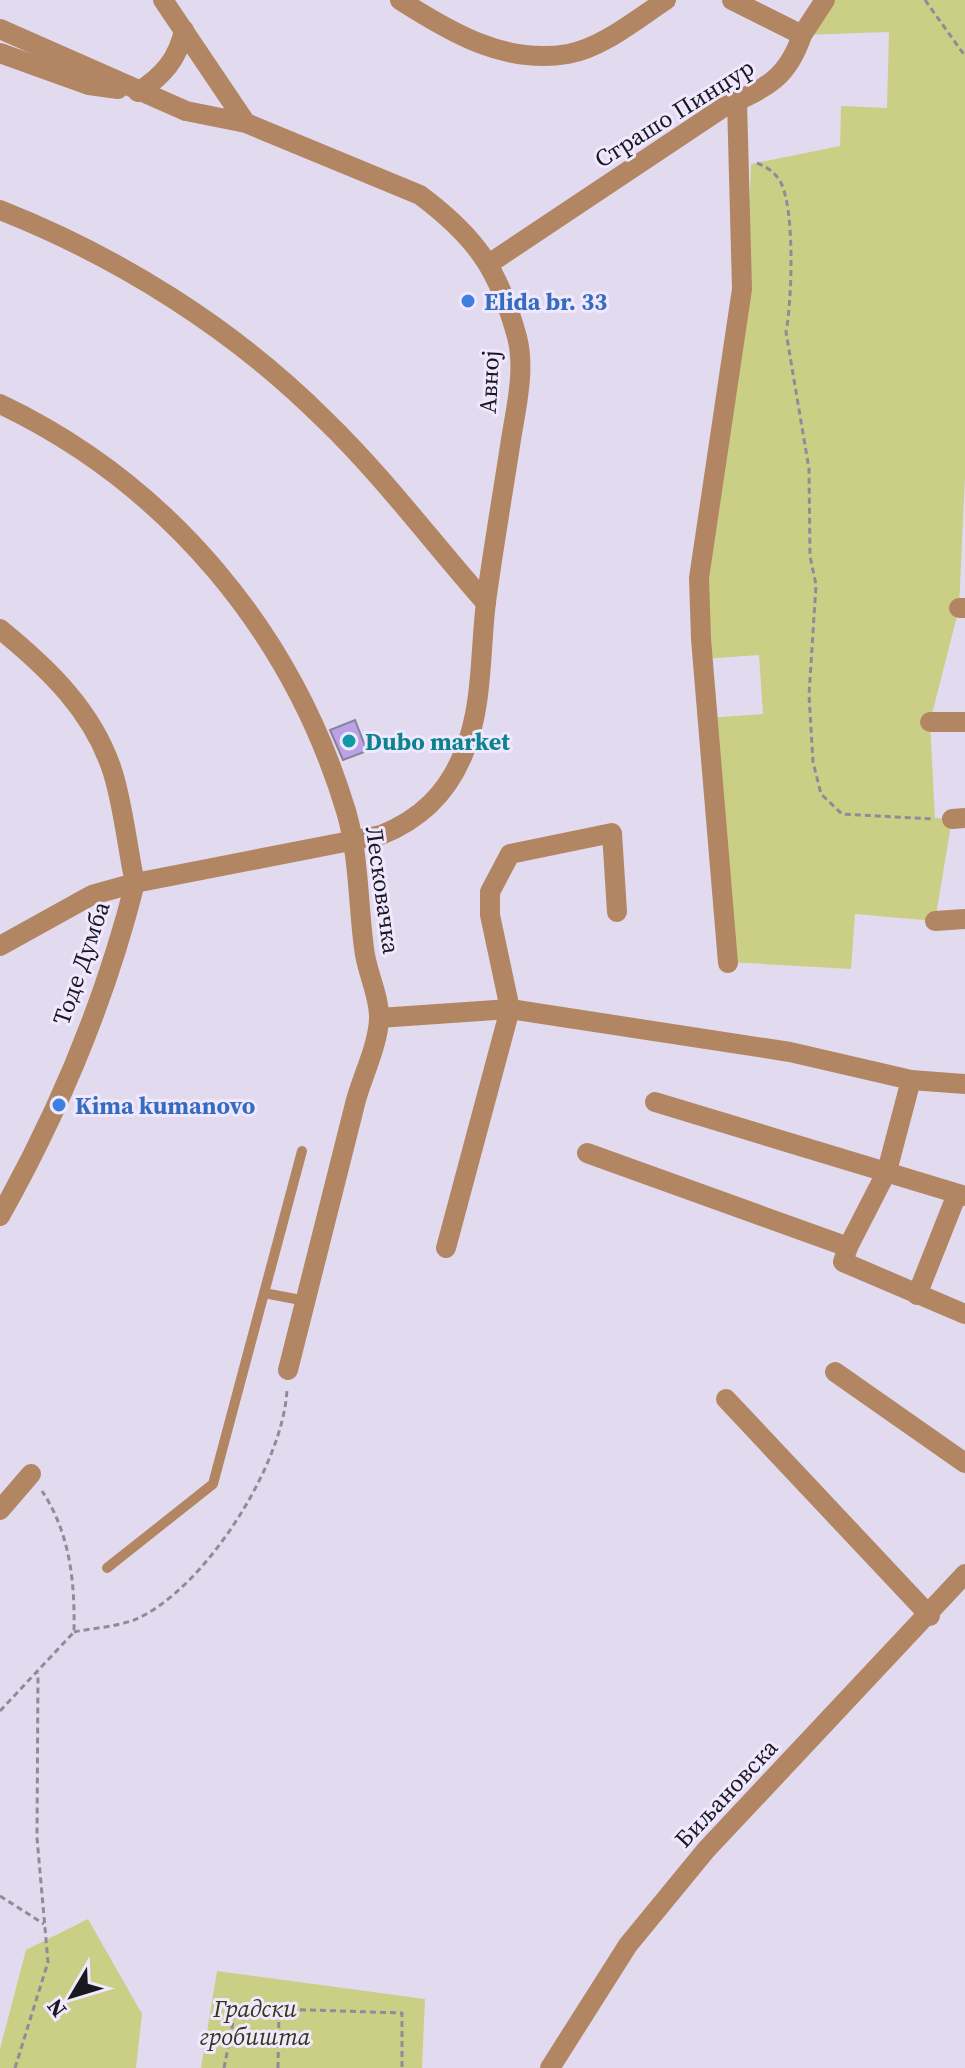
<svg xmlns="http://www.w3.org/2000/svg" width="965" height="2068" font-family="'Source Serif 4',serif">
<rect width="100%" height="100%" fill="#e2dbf0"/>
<g fill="#cacf85">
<path d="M 826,0 L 965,0 L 965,477 L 959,608 L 930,722 L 935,818 L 952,819 L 935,921 L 855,914 L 851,969 L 728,962 L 707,718 L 763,714 L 759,655 L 702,659 L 698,575 L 746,292 L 751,164 L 840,146 L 841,106 L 887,108 L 889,32 L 802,35 Z"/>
<path d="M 88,1919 L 142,2014 L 136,2068 L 0,2068 L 0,2049 L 26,1950 Z"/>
<path d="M 217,1971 L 425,1999 L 422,2068 L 201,2068 Z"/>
</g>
<path fill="#baa1e8" stroke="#888295" stroke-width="2" d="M 355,720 L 367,751 L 343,760 L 330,730 Z"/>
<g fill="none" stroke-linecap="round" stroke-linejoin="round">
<g stroke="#908b9b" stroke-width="3" stroke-dasharray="6 4" stroke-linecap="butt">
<path d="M 925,0 L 965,56"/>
<path d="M 757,163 C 767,167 776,173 781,183 C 795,211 792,300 786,332 L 809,469 L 810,556 L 816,585 L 809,695 L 813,762 L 821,794 L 842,814 L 933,819"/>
<path d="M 74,1632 C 93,1628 115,1627 134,1620 C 204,1591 284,1464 287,1389"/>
<path d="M 0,1711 L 74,1632 C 75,1582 70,1533 42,1491"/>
<path d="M 0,1896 L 44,1924"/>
<path d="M 15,2068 L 48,1962 L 37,1838 L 38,1673"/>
<path d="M 224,2068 L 236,2007 L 279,2009"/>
<path d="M 278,2068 L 279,2009 L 402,2013 L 402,2068"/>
</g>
<g stroke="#b38663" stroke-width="10">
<path d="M 264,1293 L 306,1301"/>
<path d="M 107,1568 L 213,1484 L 302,1151"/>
</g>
<g stroke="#b38663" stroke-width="20">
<path d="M 163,0 L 246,123"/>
<path d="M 400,0 C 450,32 505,65 568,54 C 602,48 637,19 666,0"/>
<path d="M 0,29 L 186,111 L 246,123 L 420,195 C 476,237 499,270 517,337 C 526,371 515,412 510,446 C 502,498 493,550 486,602 C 480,650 483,707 464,752 C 448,793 421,819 381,835 L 135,883 C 106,998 58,1113 0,1216"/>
<path d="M 802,35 L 825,0"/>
<path d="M 0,53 L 89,85 L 118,89"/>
<path d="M 138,92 C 163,76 178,59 184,30"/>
<path d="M 0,210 C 119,257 234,329 325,420 C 383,476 432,542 486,603"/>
<path d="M 490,263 L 724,107 C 765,88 787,80 802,35 L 732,0"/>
<path d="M 0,404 C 168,484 292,632 346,811 C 359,855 358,903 364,948 C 366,971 380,996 379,1019 C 378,1045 363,1075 356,1100 C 334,1190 311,1280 288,1370"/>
<path d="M 959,608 L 965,608"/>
<path d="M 0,629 C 49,669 94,712 113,773 C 124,809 127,847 135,883 L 92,895 L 0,946"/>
<path d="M 930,722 L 965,722"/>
<path d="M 952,819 L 965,818"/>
<path d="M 935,921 L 965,919"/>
<path d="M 728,963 L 701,639 L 699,578 L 742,289 L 737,101"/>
<path d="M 379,1018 L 510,1009 L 790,1052 L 911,1080 L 965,1084"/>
<path d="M 655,1102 L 965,1196"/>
<path d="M 587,1153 L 848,1247 L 887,1171 L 911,1080"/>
<path d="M 848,1247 L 843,1262 L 965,1314"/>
<path d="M 446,1248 L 510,1009 L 490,915 L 490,892 L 510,854 L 612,833 L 617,912"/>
<path d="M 917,1295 L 957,1194"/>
<path d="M 835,1372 L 965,1463"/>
<path d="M 726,1399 L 930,1616"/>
<path d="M 0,1510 L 31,1474"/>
<path d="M 550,2068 L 628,1945 L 706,1850 L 965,1574"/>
</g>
</g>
<g fill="#3f7fe0" stroke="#efe8fe" stroke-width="3">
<circle cx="468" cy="301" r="8"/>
<circle cx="59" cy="1105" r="8"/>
</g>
<circle fill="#0f9aa8" stroke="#efe8fe" stroke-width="3" cx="349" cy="741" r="8"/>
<g text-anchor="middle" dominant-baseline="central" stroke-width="6" stroke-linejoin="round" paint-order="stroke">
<g font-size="24" fill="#1a181f" stroke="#efe8fe">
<text transform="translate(674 113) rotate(-32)">Страшо Пинџур</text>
<text transform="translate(489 382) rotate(-87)">Авној</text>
<text transform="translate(383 890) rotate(82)">Лесковачка</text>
<text transform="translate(81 963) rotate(-71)">Тоде Думба</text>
<text transform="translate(726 1793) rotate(-47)">Биљановска</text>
</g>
<g font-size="24" font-weight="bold" fill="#366cbe" stroke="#efe8fe" text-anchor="start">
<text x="484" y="301">Elida br. 33</text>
<text x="75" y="1105">Kima kumanovo</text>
</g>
<g font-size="24" font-weight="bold" fill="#0d838f" stroke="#efe8fe" text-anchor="start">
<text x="365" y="741">Dubo market</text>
</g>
<g font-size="24" font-style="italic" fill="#343614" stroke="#efe8fe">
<text x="255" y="2008">Градски<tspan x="255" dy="28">гробишта</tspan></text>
</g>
</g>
<g transform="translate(72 1996) rotate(232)" stroke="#efe8fe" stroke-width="6" paint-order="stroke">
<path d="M0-6L14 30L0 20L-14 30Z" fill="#1a181f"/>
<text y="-12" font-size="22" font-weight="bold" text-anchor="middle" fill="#1a181f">N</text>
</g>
</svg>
